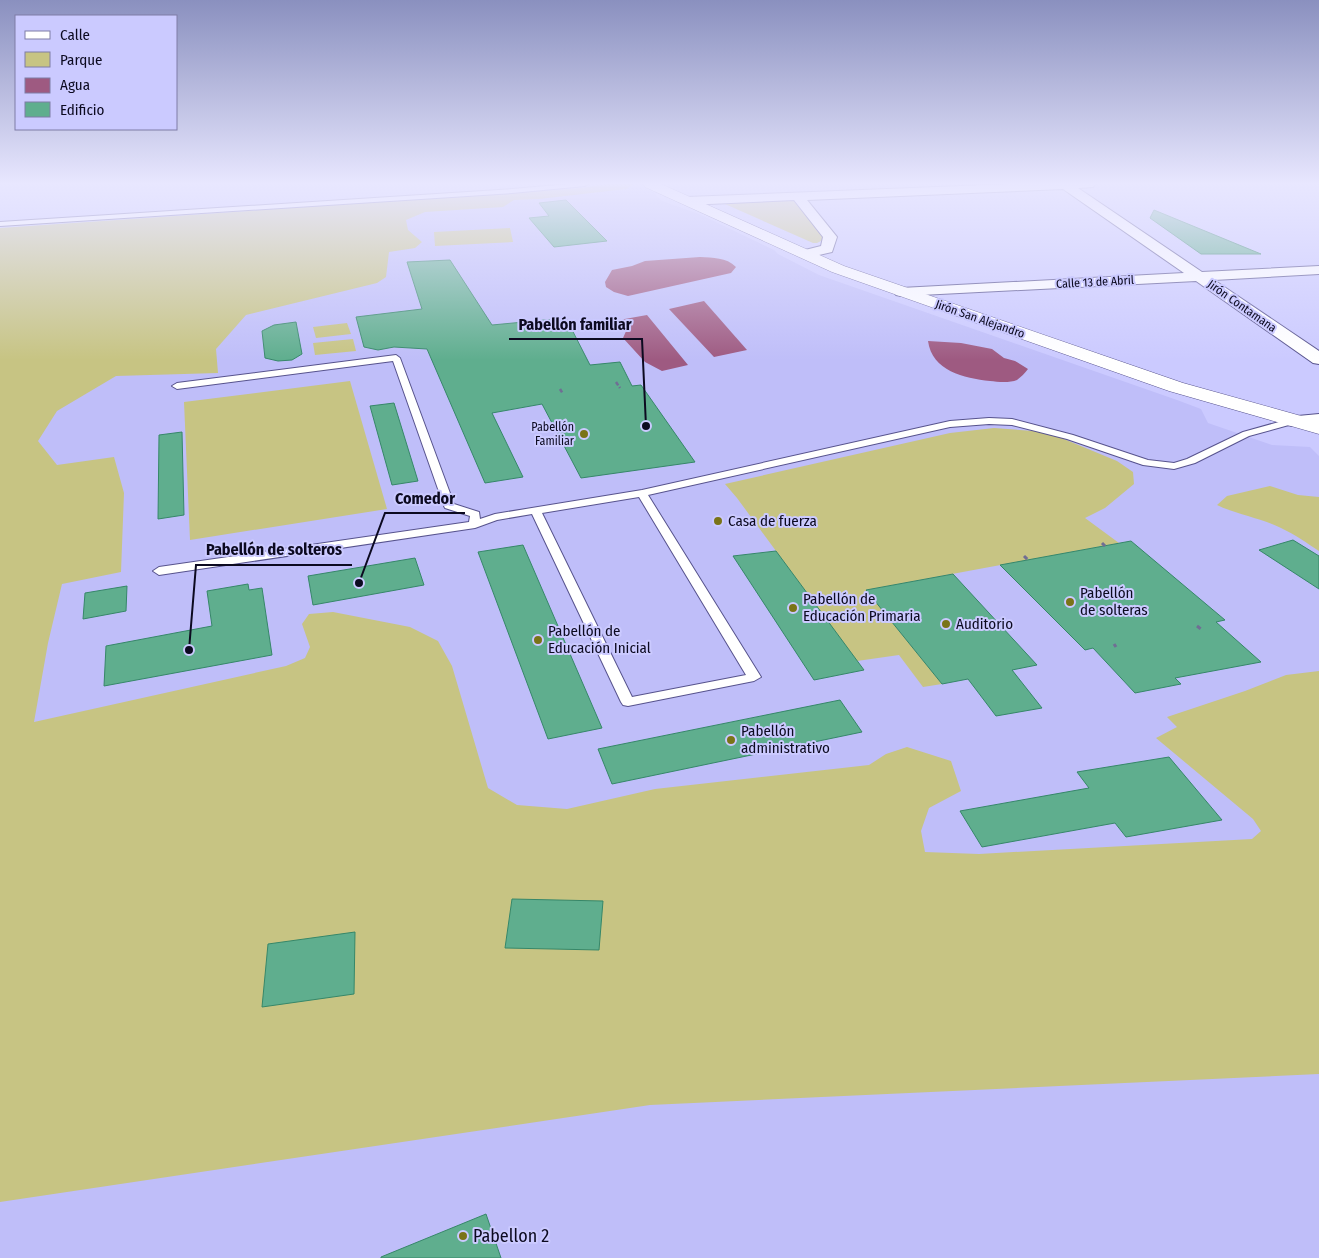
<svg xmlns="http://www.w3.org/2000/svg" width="1319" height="1258" font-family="'Fira Sans Condensed',sans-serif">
<rect width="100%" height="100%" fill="#cbcaff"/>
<path fill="#bfbef9" d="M 607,184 L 632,184 L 653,192 L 662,201 L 699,214 L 774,250 L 778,254 L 819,275 L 1177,400 L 1201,409 L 1208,423 L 1272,445 L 1310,447 L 1319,456 L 1319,1258 L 0,1258 L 0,228 L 582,188 Z"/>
<g fill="#c7c483">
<path d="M 607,184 L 634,184 L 626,189 L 539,199 L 514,200 L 503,207 L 425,212 L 406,220 L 408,230 L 422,242 L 415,248 L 389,252 L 386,277 L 377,283 L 246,315 L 216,349 L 218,373 L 116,376 L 57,411 L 38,441 L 57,465 L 114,457 L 124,493 L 121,572 L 62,584 L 48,643 L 34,722 L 286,666 L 305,658 L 310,647 L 302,624 L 309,614 L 333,612 L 410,627 L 438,641 L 452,666 L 488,788 L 517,805 L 567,809 L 655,789 L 869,765 L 886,754 L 907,747 L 951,761 L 961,791 L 929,808 L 921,831 L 925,852 L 979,854 L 1252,839 L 1261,831 L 1253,819 L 1156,738 L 1177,727 L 1167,717 L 1245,691 L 1286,675 L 1319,671 L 1319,1074 L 650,1105 L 0,1202 L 0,228 L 582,188 Z"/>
<path d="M 785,199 L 793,200 L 823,235 L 823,240 L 817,243 L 813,243 L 725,204 Z"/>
<path d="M 510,228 L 513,242 L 435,246 L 434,232 Z"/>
<path d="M 347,323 L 351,334 L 316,338 L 313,327 Z"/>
<path d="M 353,339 L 356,351 L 315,355 L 313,343 Z"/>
<path d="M 350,381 L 387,509 L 190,540 L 184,402 Z"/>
<path d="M 994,428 L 1047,432 L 1117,461 L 1133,472 L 1134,484 L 1105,508 L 1085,518 L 1119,543 L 866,590 L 942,684 L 923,687 L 899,655 L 857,661 L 737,498 L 725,484 L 950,433 Z"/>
<path d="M 1270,486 L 1298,495 L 1319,497 L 1319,551 C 1307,543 1294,534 1281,528 C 1261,518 1238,515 1217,505 L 1227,496 Z"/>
</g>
<g fill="#9e5a81">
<path d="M 700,257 C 713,258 726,257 736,267 L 731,273 L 628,296 L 614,292 L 606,287 L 605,282 L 612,270 L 632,266 L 645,261 Z"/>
<path d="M 704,301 L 747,350 L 714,357 L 669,309 Z"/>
<path d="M 647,315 L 688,365 L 662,371 L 645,362 L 623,338 L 627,329 L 619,320 Z"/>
<path d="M 928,341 L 961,343 L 992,349 L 1004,358 L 1015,361 L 1028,369 C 1025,373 1021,377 1017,380 C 1010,383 998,382 990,381 C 964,378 932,371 928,341 Z"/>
</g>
<g fill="#5fae8e" stroke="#368769">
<path d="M 566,200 L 607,241 L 554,247 L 529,218 L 549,216 L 539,203 Z"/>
<path d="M 1154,210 L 1261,254 L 1201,254 L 1150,218 Z"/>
<path d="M 450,260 L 492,325 L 566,318 L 590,365 L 620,362 L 632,386 L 641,385 L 695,462 L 581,478 L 542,404 L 492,413 L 523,477 L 485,483 L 427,349 L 394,347 L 378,350 L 364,347 L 356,317 L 422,309 L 407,262 Z"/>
<path d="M 296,322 L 302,354 L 292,360 L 278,361 L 265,358 L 262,331 L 274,325 Z"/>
<path d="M 394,403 L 418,481 L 392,485 L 370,406 Z"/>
<path d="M 182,432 L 184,515 L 158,519 L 159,435 Z"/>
<path d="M 1293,540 L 1319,556 L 1319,589 L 1259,550 Z"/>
<path d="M 1131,541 L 1225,620 L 1216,622 L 1261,662 L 1175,678 L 1181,684 L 1135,693 L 1093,648 L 1085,650 L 1000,565 Z"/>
<path d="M 523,545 L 602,728 L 548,739 L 478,552 Z"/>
<path d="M 776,551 L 864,670 L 814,680 L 733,556 Z"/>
<path d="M 415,558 L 424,585 L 313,605 L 308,576 Z"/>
<path d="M 953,574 L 1037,665 L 1012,670 L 1042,708 L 996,716 L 968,679 L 942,684 L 866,590 Z"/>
<path d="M 248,584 L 249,590 L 262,588 L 272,655 L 104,686 L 106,646 L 212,626 L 207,591 Z"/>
<path d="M 127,586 L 126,611 L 83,619 L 85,593 Z"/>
<path d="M 840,700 L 862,732 L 612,784 L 598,749 Z"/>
<path d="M 1169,757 L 1222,820 L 1126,837 L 1115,823 L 982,847 L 960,811 L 1089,788 L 1077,772 Z"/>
<path d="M 512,899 L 603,901 L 599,950 L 505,948 Z"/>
<path d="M 355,932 L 354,994 L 262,1007 L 268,944 Z"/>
<path d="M 486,1214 L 501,1258 L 381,1258 L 381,1257 Z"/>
</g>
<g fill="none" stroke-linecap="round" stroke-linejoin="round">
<g stroke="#57538d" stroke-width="2">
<g id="service">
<path d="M 569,184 L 588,184 L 585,186 L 512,193 L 0,226 L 0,222 L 512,189 Z"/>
<path d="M 396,355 L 400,358 L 454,504 L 479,512 L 480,519 L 495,514 L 642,490 L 950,421 L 989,418 L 1012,419 L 1073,435 L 1148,460 L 1174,463 L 1187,459 L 1243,432 L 1293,418 L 1298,421 L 1296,423 L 1249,436 L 1195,463 L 1174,469 L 1143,465 L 1067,439 L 1012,425 L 989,424 L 950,427 L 648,495 L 761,677 L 754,681 L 628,706 L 623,705 L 621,702 L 532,514 L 497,520 L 475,528 L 159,575 L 153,571 L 159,567 L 469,522 L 470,516 L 445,508 L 444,506 L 393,361 L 177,389 L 172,386 L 177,383 ZM 639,497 L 746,675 L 632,697 L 542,513 Z"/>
</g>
</g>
<g stroke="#57538d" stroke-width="2">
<g id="minor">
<path d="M 1011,184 L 1095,184 L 1093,187 L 1078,188 L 1202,272 L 1319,266 L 1319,274 L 1214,280 L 1319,351 L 1319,364 L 1313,363 L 1196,281 L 901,296 L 896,295 L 894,292 L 896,289 L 901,288 L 1184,273 L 1063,189 L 807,200 L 837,237 L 832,252 L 806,258 L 801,257 L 799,254 L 801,251 L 821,246 L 823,237 L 794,200 L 687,205 L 681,201 L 687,197 Z"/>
<path d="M 1319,414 L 1319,424 L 1293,426 L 1287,425 L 1284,421 L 1287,417 Z"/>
</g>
</g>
<g stroke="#57538d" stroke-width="1">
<path id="tertiary" d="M 643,184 L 661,184 L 844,266 L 1183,383 L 1319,421 L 1319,434 L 1169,391 L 832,272 L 645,187 Z"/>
</g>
<g stroke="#706e94" stroke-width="2.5" stroke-dasharray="4 2" stroke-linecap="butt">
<path d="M 616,382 L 620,388"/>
<path d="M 560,389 L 563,394"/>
</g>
<g stroke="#706e94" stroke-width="3" stroke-dasharray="4.5 2.5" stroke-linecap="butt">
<path d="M 1102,543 L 1105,546"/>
<path d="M 1024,556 L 1028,560"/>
<path d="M 1197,626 L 1201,629"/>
<path d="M 1114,644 L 1116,647"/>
</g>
<use href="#service" fill="#fff" fill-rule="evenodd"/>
<use href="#minor" fill="#fff" fill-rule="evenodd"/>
<use href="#tertiary" fill="#fff" fill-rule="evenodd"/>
</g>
<linearGradient id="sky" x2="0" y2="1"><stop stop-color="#8a90bf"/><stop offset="0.51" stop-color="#e8e7ff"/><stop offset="1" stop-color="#e8e7ff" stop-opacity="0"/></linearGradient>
<rect width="1319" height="360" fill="url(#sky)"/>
<g fill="#7a7418" stroke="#cbcaff" stroke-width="2">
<circle cx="584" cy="434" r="5"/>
<circle cx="718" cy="521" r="5"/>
<circle cx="1070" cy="602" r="5"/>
<circle cx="793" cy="608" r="5"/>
<circle cx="946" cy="624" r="5"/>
<circle cx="538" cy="640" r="5"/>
<circle cx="731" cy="740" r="5"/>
<circle cx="463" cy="1236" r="5"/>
</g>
<g text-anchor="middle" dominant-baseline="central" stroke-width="4" stroke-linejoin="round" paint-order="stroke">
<g font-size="12" fill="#0c0a20" stroke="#cbcaff">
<text transform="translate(1095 282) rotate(-3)">Calle 13 de Abril</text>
<text transform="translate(1242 306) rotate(35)">Jirón Contamana</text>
<text transform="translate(980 319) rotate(19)">Jirón San Alejandro</text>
</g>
<g font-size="12" fill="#0c0a20" stroke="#cbcaff" text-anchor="end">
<text x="574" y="427">Pabellón<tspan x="574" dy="14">Familiar</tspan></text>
</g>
<g font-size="15" fill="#0c0a20" stroke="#cbcaff" text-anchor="start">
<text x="728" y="521">Casa de fuerza</text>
<text x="1080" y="593">Pabellón<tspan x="1080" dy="17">de solteras</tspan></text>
<text x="803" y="599">Pabellón de<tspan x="803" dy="17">Educación Primaria</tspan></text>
<text x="956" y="624">Auditorio</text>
<text x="548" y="631">Pabellón de<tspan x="548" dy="17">Educación Inicial</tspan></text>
<text x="741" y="731">Pabellón<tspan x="741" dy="17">administrativo</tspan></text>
</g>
<g font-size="18" fill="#0c0a20" stroke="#cbcaff" text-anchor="start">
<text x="473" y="1236">Pabellon 2</text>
</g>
</g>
<path fill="none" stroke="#0c0a20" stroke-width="2" d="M646 426L642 339H509M359 583L385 513H465M189 650L196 565H352"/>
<g fill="#0c0a20" stroke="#cbcaff" stroke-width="2">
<circle cx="646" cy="426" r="5"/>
<circle cx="359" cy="583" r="5"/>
<circle cx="189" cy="650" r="5"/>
</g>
<g font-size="16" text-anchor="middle" font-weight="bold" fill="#0c0a20" stroke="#cbcaff" stroke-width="4" stroke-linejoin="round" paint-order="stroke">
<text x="575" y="330">Pabellón familiar</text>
<text x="425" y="504">Comedor</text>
<text x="274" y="555">Pabellón de solteros</text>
</g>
<rect x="15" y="15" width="162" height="115" fill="#cbcaff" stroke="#7f7da6"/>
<rect x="25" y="31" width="25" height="8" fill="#ffffff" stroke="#7f7da6"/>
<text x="60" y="40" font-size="15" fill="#0c0a20">Calle</text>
<rect x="25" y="52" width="25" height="15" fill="#c7c483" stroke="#7f7da6"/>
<text x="60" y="65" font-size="15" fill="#0c0a20">Parque</text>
<rect x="25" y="78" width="25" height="15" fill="#9e5a81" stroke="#7f7da6"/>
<text x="60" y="90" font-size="15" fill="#0c0a20">Agua</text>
<rect x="25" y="102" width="25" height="15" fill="#5fae8e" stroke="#7f7da6"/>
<text x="60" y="115" font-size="15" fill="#0c0a20">Edificio</text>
</svg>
